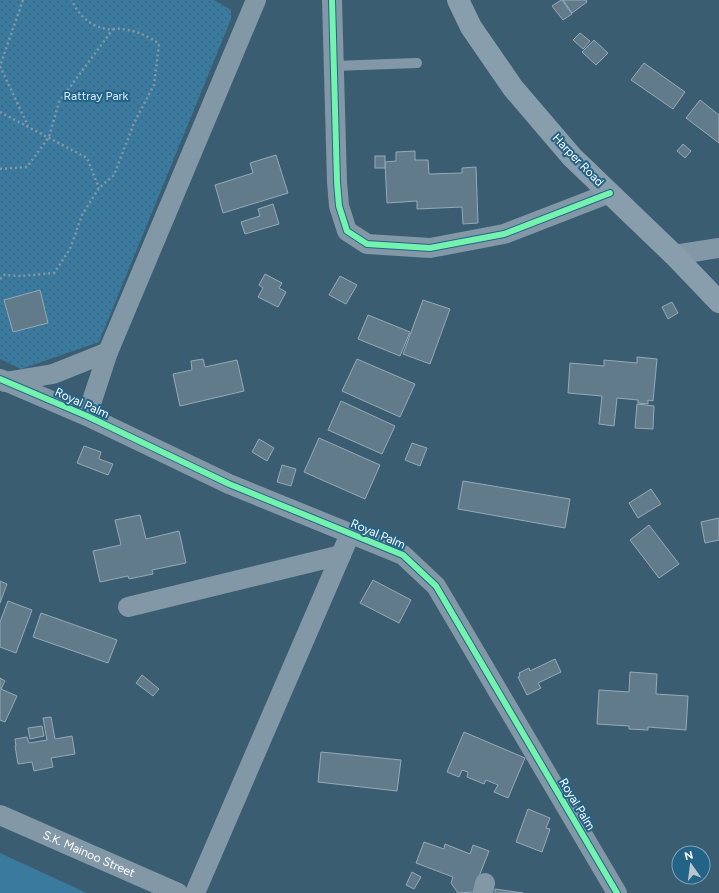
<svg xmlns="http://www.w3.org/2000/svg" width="719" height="893" font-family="Figtree,sans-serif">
<defs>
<pattern id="park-dots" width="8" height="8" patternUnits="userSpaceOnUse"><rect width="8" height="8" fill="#397a9e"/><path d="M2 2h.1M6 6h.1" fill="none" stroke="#426375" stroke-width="1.8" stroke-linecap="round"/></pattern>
</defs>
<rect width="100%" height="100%" fill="#3b5d72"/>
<path fill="#397a9e" d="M 0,853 L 87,893 L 0,893 Z"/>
<path fill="url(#park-dots)" d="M 0,0 L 214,0 L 231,10 L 231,19 L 99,342 L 21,369 L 0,359 Z"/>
<g fill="#627b8b" stroke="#96a9b5">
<path d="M 561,0 L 562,0 L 572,14 L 563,20 L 552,6 Z"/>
<path d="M 563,0 L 586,0 L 587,2 L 572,13 Z"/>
<path d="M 580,33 L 590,41 L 583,49 L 573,40 Z"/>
<path d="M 594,40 L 608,53 L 596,65 L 582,52 Z"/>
<path d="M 644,63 L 685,92 L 673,109 L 631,80 Z"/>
<path d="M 700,100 L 719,115 L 719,143 L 686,118 Z"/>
<path d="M 683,144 L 691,151 L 685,158 L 677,151 Z"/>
<path d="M 415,151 L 415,160 L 428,160 L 429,174 L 462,173 L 462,168 L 476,167 L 478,223 L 463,224 L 462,207 L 417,209 L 417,201 L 387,203 L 385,162 L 396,161 L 396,152 Z"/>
<path d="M 276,155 L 288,193 L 223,213 L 215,185 L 253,173 L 250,163 Z"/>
<rect x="375" y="156" width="10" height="12"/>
<path d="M 273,204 L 279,224 L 245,234 L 241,222 L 260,216 L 258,209 Z"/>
<path d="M 265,274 L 282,283 L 279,288 L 286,292 L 278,307 L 258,297 L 263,288 L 259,285 Z"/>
<path d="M 340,276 L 357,285 L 346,304 L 329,295 Z"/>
<path d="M 40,290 L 48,323 L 13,332 L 4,300 Z"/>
<path d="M 423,300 L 450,309 L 430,364 L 403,354 Z"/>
<path d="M 672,302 L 678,313 L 668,319 L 662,307 Z"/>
<path d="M 368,315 L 410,332 L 400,356 L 358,339 Z"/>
<path d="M 637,357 L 657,359 L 653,401 L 648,400 L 648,404 L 638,403 L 638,400 L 617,398 L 614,426 L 599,424 L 602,396 L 568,393 L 570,363 L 604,366 L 604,360 L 637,363 Z"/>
<path d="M 203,359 L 205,367 L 237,360 L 244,391 L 180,406 L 173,374 L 192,370 L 191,361 Z"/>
<path d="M 357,359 L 415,384 L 400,417 L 342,391 Z"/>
<path d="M 341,401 L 395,426 L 382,454 L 328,430 Z"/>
<path d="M 637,404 L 654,406 L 653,429 L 635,428 Z"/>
<path d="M 319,438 L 380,465 L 365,499 L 304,472 Z"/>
<path d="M 259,439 L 274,448 L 267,461 L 252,452 Z"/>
<path d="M 412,443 L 427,448 L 420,466 L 405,460 Z"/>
<path d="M 84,446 L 101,452 L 99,459 L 113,464 L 108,475 L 77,463 Z"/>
<path d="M 282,465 L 296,469 L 291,486 L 277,482 Z"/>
<path d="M 463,481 L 570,499 L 565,528 L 458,509 Z"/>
<path d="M 651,489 L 661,504 L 638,518 L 629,503 Z"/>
<path d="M 140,515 L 146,539 L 179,531 L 186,563 L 152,570 L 153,574 L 129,579 L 128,576 L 100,582 L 93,551 L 121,545 L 115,520 Z"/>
<path d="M 719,518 L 719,540 L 705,543 L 701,522 Z"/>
<path d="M 649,525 L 679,564 L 659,578 L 630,540 Z"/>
<path d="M 373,580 L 411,600 L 399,623 L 360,603 Z"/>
<path d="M 0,581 L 7,584 L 0,603 Z"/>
<path d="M 8,601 L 32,610 L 16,653 L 0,647 L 0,622 Z"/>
<path d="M 41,613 L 117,640 L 108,663 L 33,637 Z"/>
<path d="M 555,659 L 561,672 L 538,683 L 541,688 L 527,695 L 518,677 L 520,676 L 519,673 L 529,668 L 530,671 Z"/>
<path d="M 630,672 L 657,674 L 656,694 L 688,696 L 686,730 L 648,727 L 648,730 L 629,729 L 629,726 L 597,724 L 599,690 L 629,692 Z"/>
<path d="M 142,675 L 159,689 L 153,696 L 136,683 Z"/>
<path d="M 0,678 L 5,681 L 1,689 L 17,696 L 5,722 L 0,720 Z"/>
<path d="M 51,717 L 55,739 L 72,736 L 75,754 L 51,758 L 53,767 L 34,771 L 32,762 L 18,764 L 15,746 L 16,746 L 15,739 L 27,737 L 29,743 L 47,740 L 43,718 Z"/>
<path d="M 42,726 L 44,736 L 30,739 L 28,728 Z"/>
<path d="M 464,732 L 525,758 L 508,798 L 494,792 L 498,785 L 486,780 L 484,784 L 467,777 L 468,772 L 462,770 L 459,777 L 447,772 Z"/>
<path d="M 321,752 L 401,760 L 397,791 L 318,782 Z"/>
<path d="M 528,809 L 550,818 L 546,828 L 550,829 L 542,852 L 516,842 Z"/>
<path d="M 424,842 L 444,849 L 445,844 L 470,854 L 473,845 L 489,851 L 473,892 L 458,893 L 451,883 L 453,877 L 416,863 Z"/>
<path d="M 412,872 L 421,877 L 414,889 L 406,885 Z"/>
<path d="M 495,889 L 523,893 L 495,893 Z"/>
</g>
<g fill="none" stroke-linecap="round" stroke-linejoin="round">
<g stroke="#8298a6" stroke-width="2.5" stroke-dasharray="2 3" stroke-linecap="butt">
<path d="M 23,0 L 0,66 L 28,126"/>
<path d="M 0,112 L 87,158 L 99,188"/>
<path d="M 0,169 L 27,167 L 49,137 L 59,102 L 113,29"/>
<path d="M 0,279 L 4,275 L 21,276 L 54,273 L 70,249 L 82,215 L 99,188 L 114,175 L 134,123 L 154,85 L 159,44 C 147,35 136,31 122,29 C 117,28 111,30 106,29 C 90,26 78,15 72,0"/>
</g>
<path stroke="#8298a6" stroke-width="10" d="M 334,66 L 417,63"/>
<g stroke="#8298a6" stroke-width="20">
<path d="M 332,0 L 337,182 L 339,206 L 347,231 L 367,244 L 430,248 L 504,234 L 610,193"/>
<path d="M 674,255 L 719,248"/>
<path d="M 0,379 L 87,416 L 229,484 L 403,555 L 436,586 L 617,893"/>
<path d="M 5,382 L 53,374 L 108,352"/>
<path d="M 87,416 L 108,352 L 256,0"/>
<path d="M 128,607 L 341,555"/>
<path id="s1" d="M 0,815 L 178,893"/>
<path d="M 195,893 L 350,534"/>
<path d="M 483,893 L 485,883"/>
</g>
<path stroke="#899eac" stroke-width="22" d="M 458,0 L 471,27 L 513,88 L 572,157 L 674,255 L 719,302"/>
<g stroke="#246388" stroke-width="8">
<g id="cycleway">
<path d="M 332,0 L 337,182 L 339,206 L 347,231 L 367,244 L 430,248 L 504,234 L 610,193"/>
<path d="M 0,379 L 87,416 L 229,484 L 403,555 L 436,586 L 617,893"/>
</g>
</g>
<use href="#cycleway" stroke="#73f3ae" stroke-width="6"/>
</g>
<g text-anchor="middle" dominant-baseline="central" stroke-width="4" stroke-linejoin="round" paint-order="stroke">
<g font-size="12" fill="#d5ebf7" stroke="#246388">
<text x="96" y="96">Rattray Park</text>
</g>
<g font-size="12" fill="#fff" stroke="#246388">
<text transform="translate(578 160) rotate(46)">Harper Road</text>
<text transform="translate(82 403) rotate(24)">Royal Palm</text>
<text transform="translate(378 534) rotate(23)">Royal Palm</text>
<text transform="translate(577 804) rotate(59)">Royal Palm</text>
<text stroke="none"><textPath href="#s1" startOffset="97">S.K. Mainoo Street</textPath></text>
</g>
</g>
<g transform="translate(691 865) rotate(346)"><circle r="19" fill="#246388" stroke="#7ca1b8"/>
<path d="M0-3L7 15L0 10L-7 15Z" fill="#bac6ce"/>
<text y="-6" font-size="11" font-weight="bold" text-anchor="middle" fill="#ffffff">N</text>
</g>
</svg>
